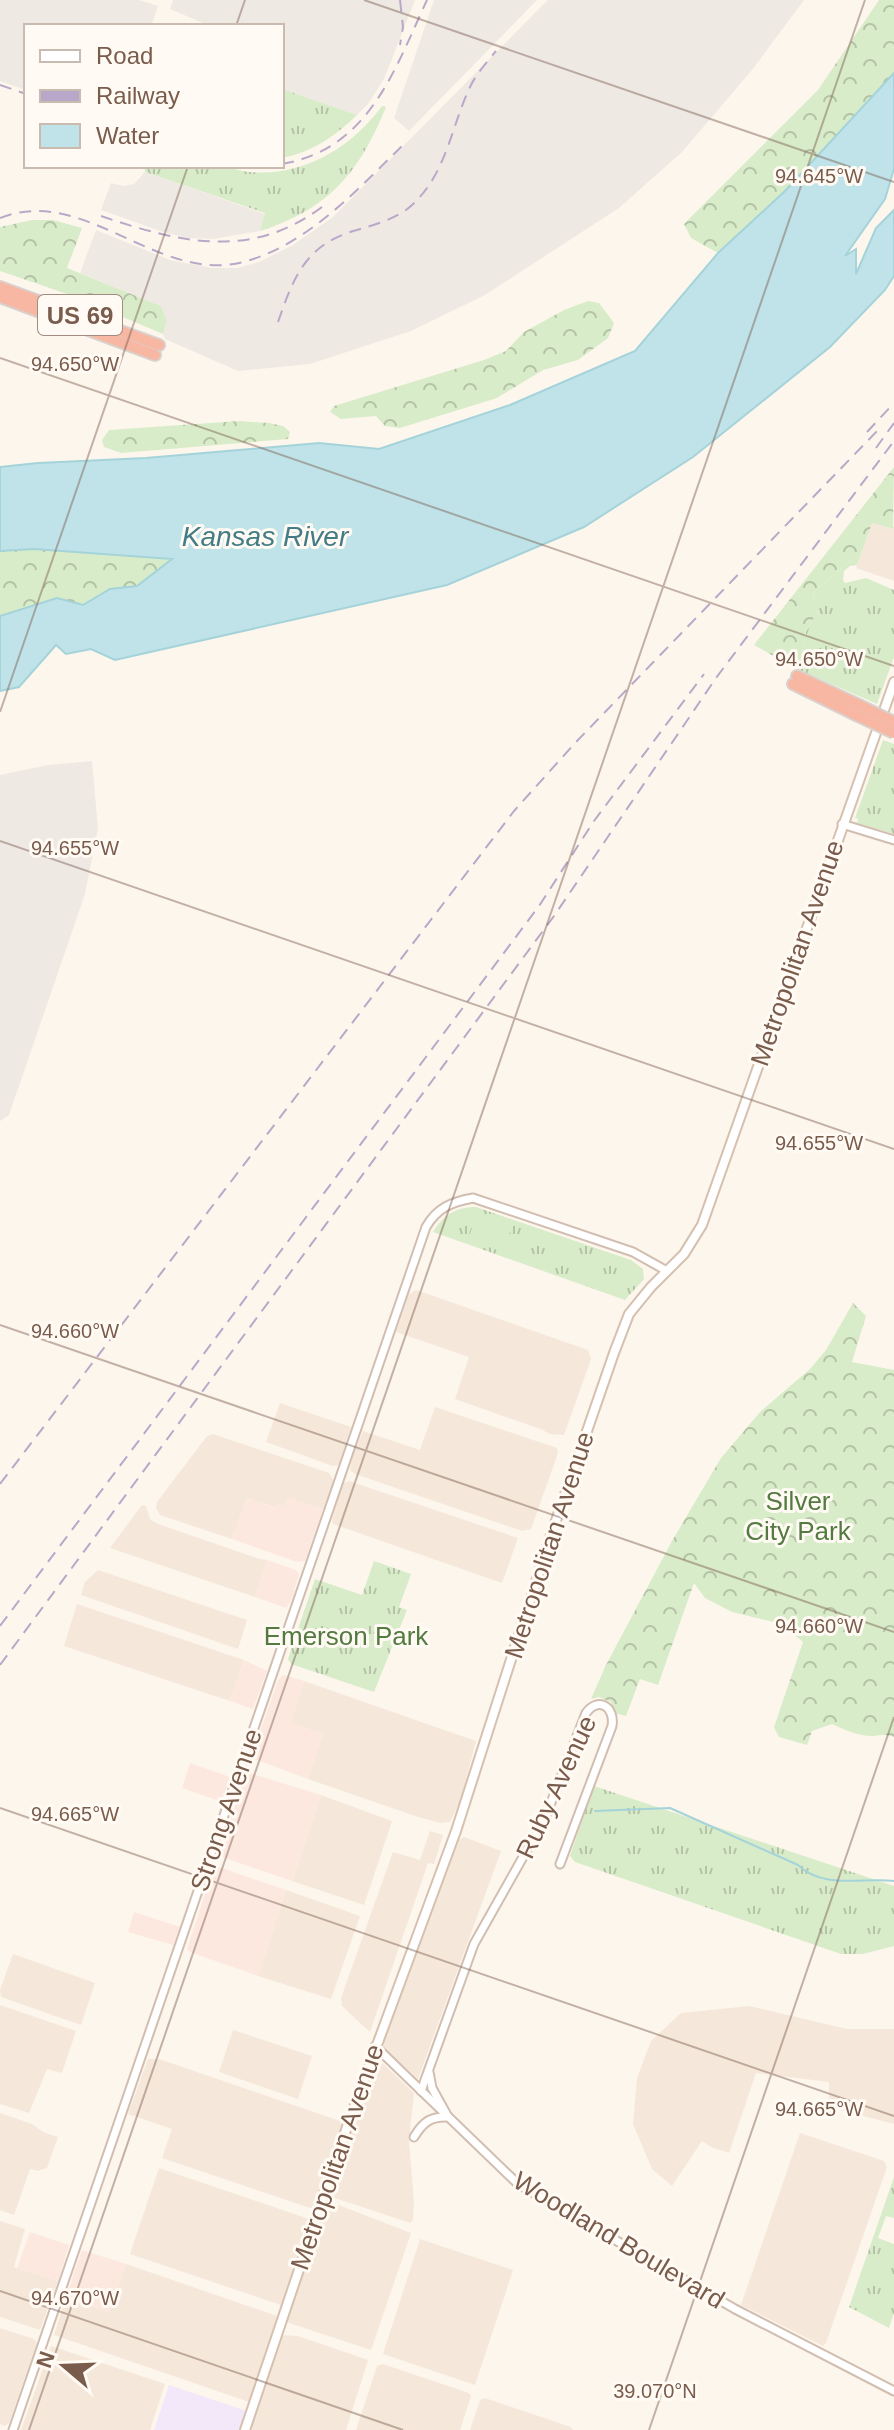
<svg xmlns="http://www.w3.org/2000/svg" width="894" height="2430" font-family="Helvetica,sans-serif">
<defs>
<pattern id="grass-tufts" width="24" height="20" patternUnits="userSpaceOnUse" patternTransform="scale(2)"><rect width="24" height="20" fill="#d8ecc9"/><path d="M3 7l-1-3M5 7V3M7 7l1-3M15 17l-1-3M17 17v-4M19 17l1-3" fill="none" stroke="#b4c2a5"/></pattern>
<pattern id="forest-crowns" width="20" height="18" patternUnits="userSpaceOnUse" patternTransform="scale(2)"><rect width="20" height="18" fill="#d8ecc9"/><path d="M2 6a3 3 0 1 1 6 0M12 15a3 3 0 1 1 6 0" fill="none" stroke="#b4c2a5"/></pattern>
</defs>
<rect width="100%" height="100%" fill="#fdf6ec"/>
<g fill="#f5e8da">
<path d="M 872,523 L 892,529 L 894,526 L 894,581 L 856,568 Z"/>
<path d="M 416,1290 L 588,1350 L 591,1359 L 564,1435 L 549,1434 L 543,1430 L 455,1399 L 469,1357 L 396,1332 L 409,1294 Z"/>
<path d="M 280,1403 L 351,1427 L 339,1465 L 333,1466 L 266,1442 Z"/>
<path d="M 435,1407 L 557,1448 L 558,1453 L 531,1529 L 522,1531 L 355,1474 L 350,1470 L 352,1457 L 363,1431 L 420,1450 Z"/>
<path d="M 213,1434 L 329,1473 L 334,1481 L 323,1509 L 289,1498 L 285,1506 L 276,1508 L 247,1498 L 232,1539 L 160,1515 L 156,1508 L 157,1502 L 207,1436 Z"/>
<path d="M 349,1481 L 518,1538 L 502,1583 L 333,1524 L 332,1521 L 339,1494 L 344,1483 Z"/>
<path d="M 142,1505 L 146,1506 L 150,1519 L 158,1524 L 260,1559 L 267,1560 L 255,1597 L 110,1548 Z"/>
<path d="M 98,1570 L 247,1620 L 238,1649 L 81,1595 L 85,1582 Z"/>
<path d="M 77,1604 L 244,1660 L 230,1701 L 64,1646 Z"/>
<path d="M 304,1681 L 476,1741 L 461,1799 L 450,1822 L 441,1823 L 418,1817 L 308,1779 L 323,1734 L 290,1723 Z"/>
<path d="M 321,1795 L 392,1821 L 364,1905 L 292,1881 Z"/>
<path d="M 430,1831 L 443,1835 L 434,1864 L 428,1863 L 370,2032 L 342,2006 L 341,1998 L 393,1852 L 420,1860 Z"/>
<path d="M 464,1837 L 501,1851 L 418,2079 L 384,2048 L 384,2042 L 457,1841 Z"/>
<path d="M 286,1890 L 360,1916 L 331,1999 L 258,1976 Z"/>
<path d="M 13,1954 L 95,1983 L 81,2025 L 1,1997 L 0,1990 Z"/>
<path d="M 0,2005 L 76,2031 L 62,2073 L 47,2069 L 29,2113 L 0,2104 Z"/>
<path d="M 749,2006 L 847,2029 L 894,2029 L 894,2124 L 829,2107 L 829,2082 L 756,2073 L 729,2153 L 711,2147 L 702,2141 L 672,2186 L 652,2169 L 633,2124 L 637,2078 L 651,2041 L 681,2013 Z"/>
<path d="M 233,2030 L 312,2056 L 298,2099 L 219,2072 Z"/>
<path d="M 148,2059 L 159,2059 L 340,2121 L 342,2125 L 313,2209 L 162,2158 L 172,2129 L 128,2114 Z"/>
<path d="M 380,2061 L 414,2093 L 409,2140 L 414,2202 L 413,2220 L 410,2223 L 329,2196 L 375,2063 Z"/>
<path d="M 0,2113 L 32,2124 L 43,2132 L 58,2137 L 47,2168 L 38,2171 L 30,2169 L 14,2215 L 0,2210 Z"/>
<path d="M 800,2133 L 884,2161 L 887,2167 L 826,2343 L 823,2346 L 741,2305 Z"/>
<path d="M 159,2168 L 309,2219 L 281,2305 L 130,2254 Z"/>
<path d="M 331,2202 L 411,2233 L 371,2350 L 286,2322 L 325,2205 Z"/>
<path d="M 0,2221 L 25,2229 L 14,2267 L 58,2281 L 40,2330 L 0,2317 Z"/>
<path d="M 420,2239 L 513,2270 L 475,2385 L 383,2354 Z"/>
<path d="M 126,2264 L 277,2316 L 249,2402 L 54,2335 L 66,2297 L 109,2312 Z"/>
<path d="M 0,2328 L 34,2339 L 37,2343 L 9,2423 L 5,2426 L 0,2424 Z"/>
<path d="M 284,2335 L 298,2336 L 368,2360 L 346,2430 L 251,2430 L 279,2341 Z"/>
<path d="M 51,2346 L 165,2384 L 150,2430 L 21,2430 Z"/>
<path d="M 383,2364 L 469,2393 L 471,2396 L 460,2430 L 356,2430 L 377,2366 Z"/>
<path d="M 485,2398 L 571,2427 L 573,2430 L 470,2430 L 480,2400 Z"/>
</g>
<g fill="#fde8e0">
<path d="M 288,1497 L 323,1509 L 305,1561 L 297,1562 L 232,1539 L 247,1498 L 275,1508 L 277,1504 L 285,1506 Z"/>
<path d="M 267,1560 L 296,1570 L 299,1574 L 291,1601 L 286,1608 L 255,1597 Z"/>
<path d="M 244,1660 L 267,1671 L 253,1709 L 230,1701 Z"/>
<path d="M 283,1675 L 304,1681 L 291,1723 L 323,1734 L 308,1779 L 251,1758 L 278,1680 Z"/>
<path d="M 190,1763 L 230,1777 L 222,1802 L 182,1788 Z"/>
<path d="M 246,1772 L 321,1795 L 292,1881 L 219,1856 L 219,1852 Z"/>
<path d="M 216,1866 L 286,1890 L 258,1976 L 190,1952 L 187,1949 L 213,1869 Z"/>
<path d="M 134,1912 L 180,1927 L 173,1945 L 128,1932 Z"/>
<path d="M 30,2232 L 69,2245 L 58,2281 L 17,2268 Z"/>
<path d="M 82,2250 L 126,2264 L 109,2312 L 66,2297 Z"/>
</g>
<g fill="#efe9e4">
<path d="M 0,0 L 139,0 L 158,6 L 151,26 L 26,26 L 26,90 L 0,81 Z"/>
<path d="M 173,0 L 415,0 L 384,79 L 368,104 L 357,115 L 282,89 L 282,26 L 210,26 L 170,9 Z"/>
<path d="M 434,0 L 537,0 L 409,131 L 394,118 Z"/>
<path d="M 548,0 L 804,0 L 752,70 L 682,152 L 619,208 L 485,295 L 411,331 L 310,364 L 238,371 L 165,339 L 163,334 L 167,321 L 161,306 L 80,273 L 96,230 L 170,260 L 212,268 L 237,268 L 259,262 L 293,245 L 333,217 Z"/>
<path d="M 145,172 L 265,214 L 260,231 L 212,239 L 189,238 L 166,233 L 101,210 L 111,183 L 123,186 L 134,184 Z"/>
<path d="M 92,761 L 98,828 L 85,894 L 9,1115 L 0,1121 L 0,775 L 48,765 Z"/>
</g>
<path fill="#f3e8fa" d="M 169,2385 L 244,2410 L 246,2414 L 241,2430 L 154,2430 Z"/>
<g fill="url(#grass-tufts)">
<path d="M 282,89 L 357,115 C 335,136 313,152 282,158 Z"/>
<path d="M 382,106 L 386,107 C 359,173 329,209 260,231 L 265,213 L 145,172 L 144,166 C 169,166 194,165 219,166 C 229,166 239,171 249,172 C 303,177 351,148 382,106 Z"/>
<path d="M 862,551 L 857,565 L 850,566 L 844,571 L 843,580 L 845,583 L 866,578 L 894,590 L 894,657 L 877,704 L 799,670 L 806,632 L 820,606 L 815,602 L 813,593 Z"/>
<path d="M 883,740 L 894,744 L 894,834 L 857,823 L 858,819 L 855,818 Z"/>
<path d="M 476,1207 L 631,1260 L 643,1269 L 644,1279 L 625,1300 L 433,1232 C 443,1215 456,1207 476,1207 Z"/>
<path d="M 374,1561 L 411,1574 L 399,1607 L 407,1610 L 374,1692 L 291,1664 L 288,1659 L 315,1579 L 362,1595 Z"/>
<path d="M 594,1786 L 894,1886 L 894,1946 L 863,1954 L 841,1954 L 575,1862 L 570,1856 L 572,1850 Z"/>
<path d="M 894,2177 L 894,2218 L 886,2216 L 878,2238 L 894,2244 L 894,2313 L 889,2328 L 849,2307 Z"/>
</g>
<g fill="url(#forest-crowns)">
<path d="M 879,0 L 894,0 L 894,73 L 785,191 L 718,253 L 691,238 L 684,224 L 818,90 Z"/>
<path d="M 32,220 L 53,220 L 82,228 L 67,268 L 161,306 L 167,321 L 163,334 L 73,296 L 0,271 L 0,227 Z"/>
<path d="M 588,301 L 599,303 L 614,323 L 608,338 L 578,360 L 543,370 L 497,398 L 400,428 L 385,426 L 376,416 L 341,419 L 330,412 L 334,406 L 484,360 L 506,351 L 524,332 L 564,310 Z"/>
<path d="M 239,421 L 269,423 L 283,426 L 290,432 L 288,439 L 121,453 L 104,447 L 102,440 L 109,430 Z"/>
<path d="M 894,467 L 893,529 L 872,523 L 862,551 L 813,593 L 815,602 L 820,606 L 806,632 L 799,670 L 754,645 Z"/>
<path d="M 34,549 L 173,558 L 137,586 L 110,589 L 83,605 L 57,598 L 0,616 L 0,551 Z"/>
<path d="M 853,1303 L 866,1316 L 852,1362 L 894,1370 L 894,1737 C 885,1734 882,1735 873,1736 C 858,1736 845,1730 832,1724 L 812,1731 L 807,1745 L 779,1737 L 774,1727 L 803,1642 L 782,1624 L 732,1612 L 705,1598 L 694,1583 L 658,1685 L 640,1679 L 626,1716 L 614,1713 L 611,1702 L 599,1697 L 591,1699 L 606,1665 L 672,1541 L 721,1458 L 761,1411 L 810,1369 L 826,1350 Z"/>
</g>
<path fill="#d8ecc9" d="M 477,1212 L 513,1224 L 503,1252 L 468,1240 Z"/>
<path fill="#bfe3e8" stroke="#a5d3da" stroke-width="2" d="M 894,73 L 894,169 L 885,199 L 845,256 L 856,249 L 856,274 L 876,228 L 894,210 L 894,276 L 885,290 L 830,347 L 693,457 L 584,527 L 447,585 L 115,660 L 91,649 L 66,654 L 56,645 L 19,687 L 0,691 L 0,616 L 57,598 L 83,605 L 110,589 L 137,586 L 172,559 L 34,549 L 0,551 L 0,467 L 38,463 L 146,458 L 319,443 L 379,449 L 510,405 L 635,351 L 718,253 L 785,191 Z"/>
<g fill="none" stroke-linecap="round" stroke-linejoin="round">
<path stroke="#a5d3da" stroke-width="2" d="M 595,1811 L 670,1808 L 798,1865 C 824,1890 862,1877 894,1881"/>
<g stroke="#d1beb0" stroke-width="11">
<g id="tertiary">
<path d="M 842,824 L 894,840"/>
<path d="M 375,2046 L 518,2184 L 735,2309 L 894,2391"/>
<path d="M 421,2091 L 474,1944 L 545,1818 L 586,1713 C 599,1696 615,1707 612,1726 L 560,1864"/>
<path d="M 414,2137 C 423,2122 431,2116 448,2117 L 432,2088 L 429,2072"/>
<path d="M 13,2430 L 426,1227 C 437,1208 451,1202 473,1198 L 633,1252 L 667,1271"/>
</g>
</g>
<g stroke="#d6c0b0" stroke-width="12">
<path id="secondary" d="M 245,2430 L 349,2121 L 456,1831 L 550,1538 L 614,1353 L 629,1314 L 651,1287 L 684,1254 L 702,1225 L 894,682"/>
</g>
<g stroke="#dad1cd" stroke-width="14">
<g id="motorway">
<path d="M 0,287 L 159,345"/>
<path d="M 0,297 L 155,355"/>
<path d="M 797,676 L 859,705"/>
<path d="M 793,684 L 856,715"/>
</g>
</g>
<use href="#tertiary" stroke="#fff" stroke-width="7"/>
<use href="#secondary" stroke="#fff" stroke-width="8"/>
<use href="#motorway" stroke="#f7b7a3" stroke-width="10"/>
<g stroke="#b9a8c9" stroke-width="2" stroke-dasharray="12 8" stroke-linecap="butt">
<path d="M 400,0 L 403,27 L 400,45"/>
<path d="M 0,85 L 26,94"/>
<path d="M 282,164 C 369,149 394,71 427,0"/>
<path d="M 259,166 L 264,166"/>
<path d="M 101,216 C 178,242 250,261 322,207"/>
<path d="M 0,218 C 86,184 159,287 247,261 C 309,243 358,189 403,145"/>
<path d="M 278,322 C 294,276 306,244 357,230 C 376,224 397,219 412,205 C 447,173 451,126 471,85 C 477,73 487,62 496,51"/>
<path d="M 867,432 L 894,403"/>
<path d="M 876,448 L 894,423"/>
<path d="M 0,1484 L 514,811 L 576,742 L 880,428"/>
<path d="M 0,1626 L 539,906 L 594,821 L 704,674"/>
<path d="M 0,1665 L 554,916 L 716,678 L 894,441"/>
</g>
<g stroke="#dad1cd" stroke-width="14" stroke-linecap="butt">
<g id="motorway-bridge">
<path d="M 859,705 L 894,722"/>
<path d="M 856,715 L 894,733"/>
</g>
</g>
<use href="#motorway-bridge" stroke="#f7b7a3" stroke-width="10"/>
</g>
<path fill="none" stroke="#7a5c4d" stroke-width="2" stroke-opacity="0.45" d="M 364,0 L 894,182M 236,26 L 245,0M 0,358 L 894,666M 0,712 L 188,166M 0,841 L 894,1149M 0,1325 L 894,1632M 0,1808 L 894,2116M 0,2291 L 403,2430M 29,2430 L 865,0M 649,2430 L 894,1717"/>
<g text-anchor="middle" dominant-baseline="central" stroke-width="6" stroke-linejoin="round" paint-order="stroke">
<rect fill="#fffaf3" stroke="#a28b7f" stroke-width="2" x="38" y="295" width="84" height="40" rx="6"/>
<g font-size="24" font-weight="bold" fill="#7a5c4d">
<text x="80" y="315">US 69</text>
</g>
<g font-size="26" fill="#7a5c4d" stroke="#fffaf3">
<text transform="translate(797 953) rotate(-71)">Metropolitan Avenue</text>
<text transform="translate(549 1545) rotate(-72)">Metropolitan Avenue</text>
<text transform="translate(556 1787) rotate(-65)">Ruby Avenue</text>
<text transform="translate(226 1810) rotate(-71)">Strong Avenue</text>
<text transform="translate(337 2157) rotate(-71)">Metropolitan Avenue</text>
<text transform="translate(619 2240) rotate(31)">Woodland Boulevard</text>
</g>
<g font-size="26" fill="#537a41" stroke="#fffaf3">
<text x="798" y="1501">Silver<tspan x="798" dy="30">City Park</tspan></text>
<text x="346" y="1636">Emerson Park</text>
</g>
<g font-size="28" font-style="italic" fill="#437c86" stroke="#fffaf3">
<text x="265" y="536">Kansas River</text>
</g>
</g>
<g font-size="20" text-anchor="middle" fill="#7a5c4d" stroke="#fffaf3" stroke-width="6" stroke-linejoin="round" paint-order="stroke">
<text x="819" y="183">94.645°W</text>
<text x="75" y="371">94.650°W</text>
<text x="819" y="666">94.650°W</text>
<text x="75" y="855">94.655°W</text>
<text x="819" y="1150">94.655°W</text>
<text x="75" y="1338">94.660°W</text>
<text x="819" y="1633">94.660°W</text>
<text x="75" y="1821">94.665°W</text>
<text x="819" y="2116">94.665°W</text>
<text x="75" y="2305">94.670°W</text>
<text x="655" y="2398">39.070°N</text>
</g>
<rect x="24" y="24" width="260" height="144" fill="#fffaf3" stroke="#cabbb1" stroke-width="2"/>
<rect x="40" y="50" width="40" height="12" fill="#ffffff" stroke="#cabbb1" stroke-width="2"/>
<text x="96" y="64" font-size="24" fill="#7a5c4d">Road</text>
<rect x="40" y="90" width="40" height="12" fill="#b9a8c9" stroke="#cabbb1" stroke-width="2"/>
<text x="96" y="104" font-size="24" fill="#7a5c4d">Railway</text>
<rect x="40" y="124" width="40" height="24" fill="#bfe3e8" stroke="#cabbb1" stroke-width="2"/>
<text x="96" y="144" font-size="24" fill="#7a5c4d">Water</text>
<g transform="translate(64 2366) rotate(289)" stroke="#fffaf3" stroke-width="6" paint-order="stroke">
<path d="M0-6L14 30L0 20L-14 30Z" fill="#7a5c4d"/>
<text y="-12" font-size="22" font-weight="bold" text-anchor="middle" fill="#7a5c4d">N</text>
</g>
</svg>
